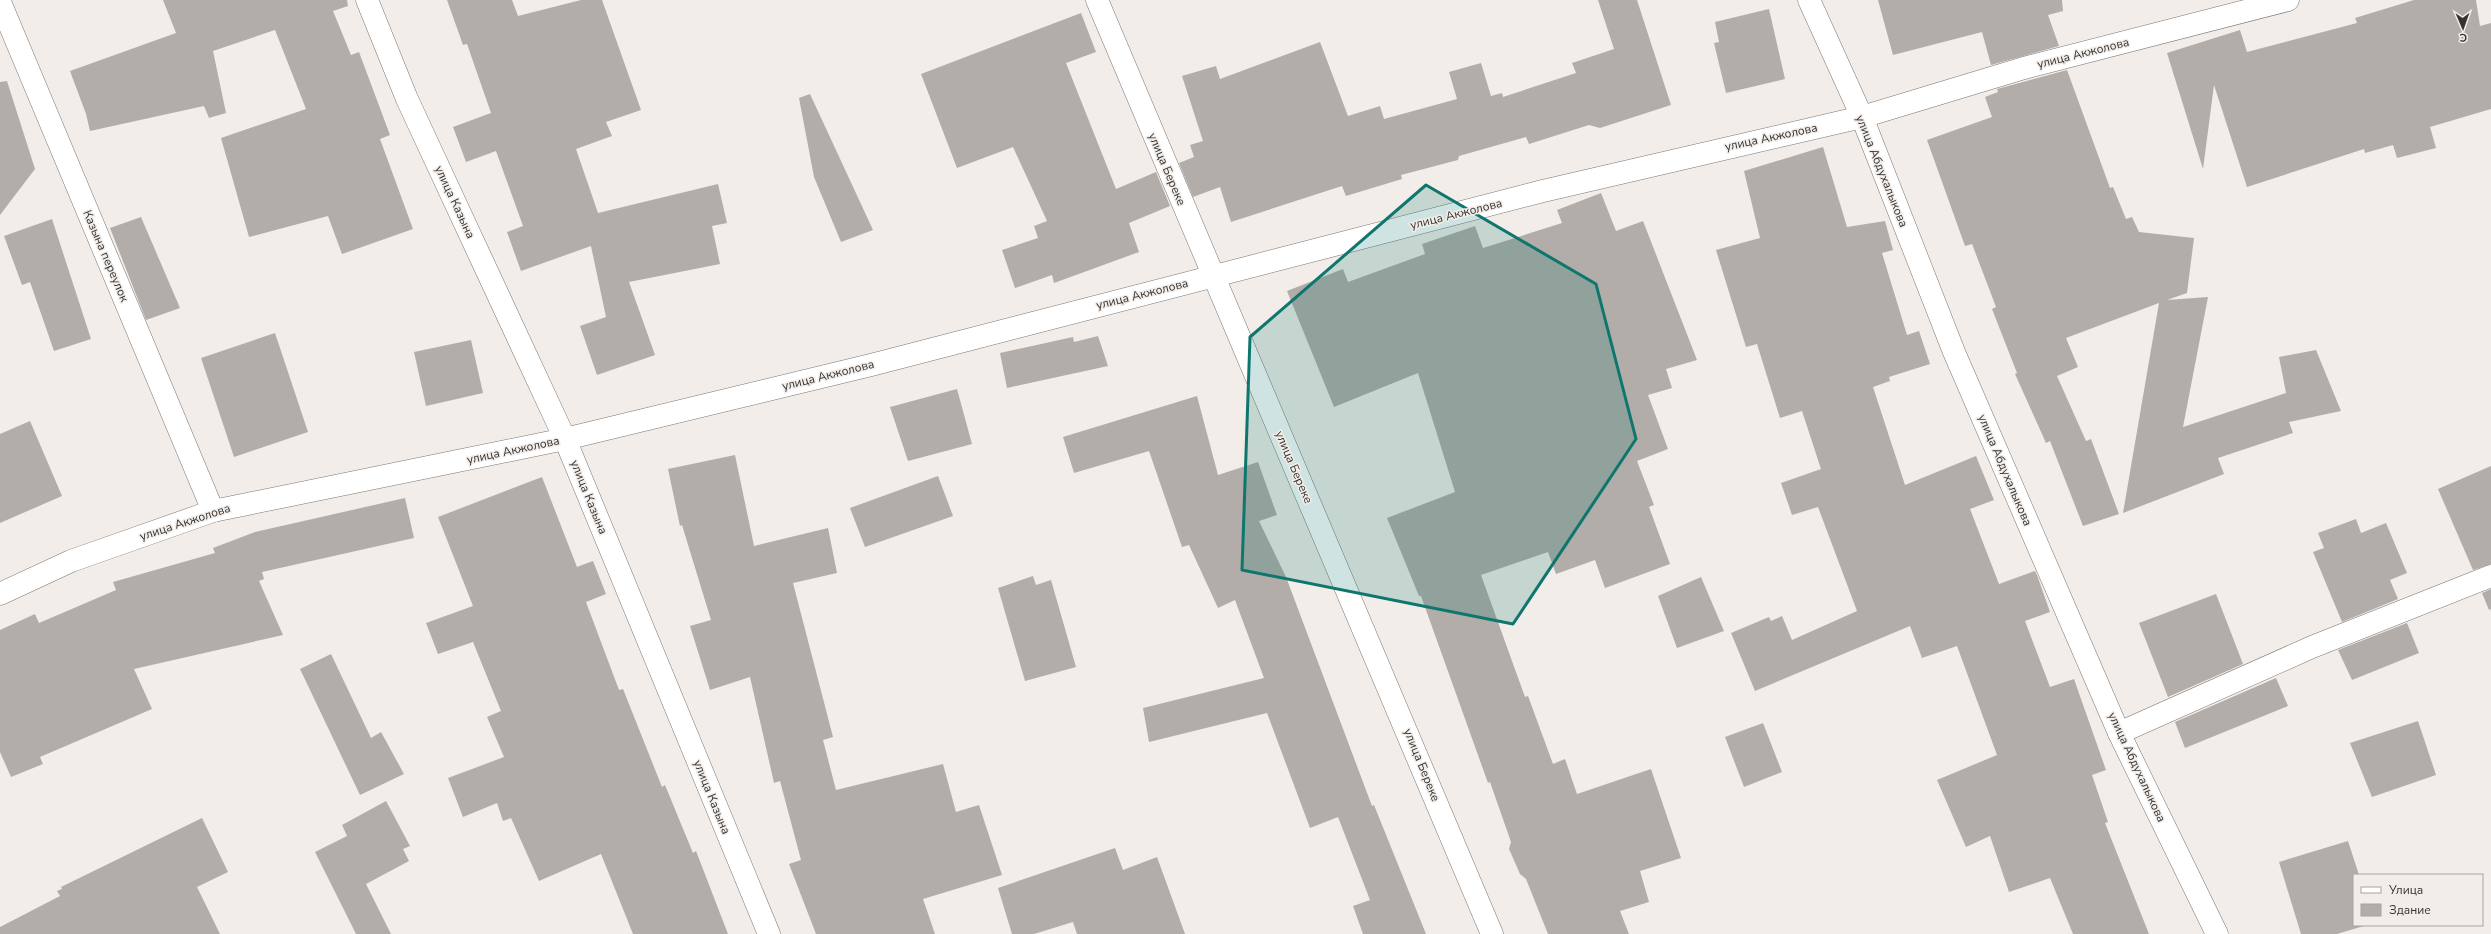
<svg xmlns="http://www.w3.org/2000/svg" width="2491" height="934" font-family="'Nunito Sans',sans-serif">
<rect width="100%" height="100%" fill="#f3ede9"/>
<g fill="#b2ada9">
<path d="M 163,0 L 347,0 L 348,6 L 333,11 L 351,55 L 359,52 L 390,135 L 380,139 L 413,229 L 342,254 L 328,216 L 249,237 L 221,138 L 306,109 L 275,30 L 213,51 L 226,113 L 209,118 L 204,106 L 90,131 L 86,114 L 70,71 L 176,33 Z"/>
<path d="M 447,0 L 512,0 L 518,16 L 581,0 L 602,0 L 641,110 L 606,122 L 612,136 L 576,149 L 598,213 L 718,184 L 727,223 L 712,226 L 720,264 L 629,282 L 655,355 L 597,375 L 580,326 L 606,317 L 591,246 L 521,271 L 507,232 L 523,226 L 496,151 L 466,162 L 453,127 L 491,113 L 467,44 L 463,45 Z"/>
<path d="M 1598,0 L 1637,0 L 1671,105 L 1600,128 L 1589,125 L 1529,144 L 1526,137 L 1459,156 L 1458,160 L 1401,175 L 1402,179 L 1346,196 L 1342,186 L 1231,222 L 1220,187 L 1193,197 L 1179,163 L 1194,157 L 1190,145 L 1203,141 L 1182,76 L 1216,66 L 1220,79 L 1320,42 L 1348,116 L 1380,106 L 1384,119 L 1457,99 L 1449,72 L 1481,63 L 1491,96 L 1502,93 L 1503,97 L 1576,73 L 1572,63 L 1614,49 Z"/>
<path d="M 1878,0 L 2062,0 L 2063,11 L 2048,15 L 2059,46 L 1991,65 L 1982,32 L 1893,55 Z"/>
<path d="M 2414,0 L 2476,0 L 2480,26 L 2491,23 L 2491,109 L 2430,127 L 2436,148 L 2397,158 L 2393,145 L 2365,153 L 2364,149 L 2247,187 L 2214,85 L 2203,169 L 2167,53 L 2240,30 L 2247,52 L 2357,23 L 2355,18 Z"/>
<path d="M 1769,9 L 1785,79 L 1726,93 L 1714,43 L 1719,42 L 1715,22 Z"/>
<path d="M 1081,13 L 1096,52 L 1066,63 L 1116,189 L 1156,172 L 1170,206 L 1129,223 L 1139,252 L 1054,283 L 1052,275 L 1015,288 L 1002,250 L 1038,238 L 1034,226 L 1047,221 L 1013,147 L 957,168 L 921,74 Z"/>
<path d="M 2067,70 L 2110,188 L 2113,187 L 2126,219 L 2132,217 L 2139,232 L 2194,238 L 2187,293 L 2167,300 L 2208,297 L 2183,427 L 2286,393 L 2279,357 L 2316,350 L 2341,411 L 2289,422 L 2293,433 L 2218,458 L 2224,474 L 2123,513 L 2159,303 L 2066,338 L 2078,367 L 2057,376 L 2086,441 L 2091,439 L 2119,514 L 2083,526 L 2050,441 L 2046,443 L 2015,374 L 2017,373 L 1992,309 L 1996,307 L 1972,244 L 1965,246 L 1927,140 L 1992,117 L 1985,97 L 1998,92 L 1997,89 Z"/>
<path d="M 7,81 L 35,169 L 0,215 L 0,82 Z"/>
<path d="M 810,94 L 873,230 L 841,242 L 814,177 L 799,98 Z"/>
<path d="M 1823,147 L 1847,227 L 1885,221 L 1893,250 L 1882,253 L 1907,335 L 1919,331 L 1930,364 L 1889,377 L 1890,381 L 1873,387 L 1905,485 L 1976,456 L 1994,500 L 1970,509 L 1999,584 L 2035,571 L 2037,575 L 2050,612 L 2025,621 L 2050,687 L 2074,679 L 2106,770 L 2092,775 L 2108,822 L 2105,823 L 2149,934 L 2073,934 L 2050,878 L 2009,892 L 1990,836 L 1966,847 L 1937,780 L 1997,755 L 1957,646 L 1922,658 L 1910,626 L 1755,691 L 1731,633 L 1769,617 L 1771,621 L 1782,616 L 1792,640 L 1857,611 L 1818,507 L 1792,515 L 1781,483 L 1821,469 L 1802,411 L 1780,418 L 1757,344 L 1746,347 L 1716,250 L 1760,238 L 1744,171 Z"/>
<path d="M 1601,193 L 1616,231 L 1643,221 L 1697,360 L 1666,369 L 1672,388 L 1648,395 L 1668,449 L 1637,461 L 1654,505 L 1649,507 L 1670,564 L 1605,588 L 1595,560 L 1556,574 L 1548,552 L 1481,575 L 1525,697 L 1528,696 L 1553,764 L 1565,759 L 1577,794 L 1651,769 L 1681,858 L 1640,871 L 1649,902 L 1620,911 L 1629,934 L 1548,934 L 1526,879 L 1520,874 L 1509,849 L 1511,842 L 1490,782 L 1488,783 L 1421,596 L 1419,596 L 1387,518 L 1455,492 L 1418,373 L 1334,407 L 1287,291 L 1343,269 L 1348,282 L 1425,254 L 1422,244 L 1475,226 L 1483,248 L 1562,223 L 1557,210 Z"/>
<path d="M 141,217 L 180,308 L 146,320 L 110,228 Z"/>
<path d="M 52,219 L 91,339 L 54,351 L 30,282 L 22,285 L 4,236 Z"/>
<path d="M 275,333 L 308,432 L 234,457 L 201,358 Z"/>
<path d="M 1098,336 L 1108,366 L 1007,388 L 1000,353 L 1073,337 L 1074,342 Z"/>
<path d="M 471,340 L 483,393 L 426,406 L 414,352 Z"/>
<path d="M 957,389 L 972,444 L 908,461 L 890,407 Z"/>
<path d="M 1197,396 L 1218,475 L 1258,462 L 1277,515 L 1259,521 L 1286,577 L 1372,806 L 1374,805 L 1426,934 L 1363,934 L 1353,906 L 1370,900 L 1338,817 L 1310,828 L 1267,713 L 1149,742 L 1143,708 L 1264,678 L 1235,600 L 1218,608 L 1189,545 L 1182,547 L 1149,451 L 1074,473 L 1063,437 Z"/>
<path d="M 30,421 L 62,496 L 0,523 L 0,434 Z"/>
<path d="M 735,455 L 754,546 L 828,528 L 837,573 L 793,583 L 833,737 L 823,740 L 836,790 L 943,764 L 956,812 L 979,805 L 1002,875 L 923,899 L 935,934 L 816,934 L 789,864 L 801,860 L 780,781 L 774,783 L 750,677 L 710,690 L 690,626 L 711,620 L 682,525 L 680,526 L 668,469 Z"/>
<path d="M 2491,466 L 2491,564 L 2473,570 L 2438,489 Z"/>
<path d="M 938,476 L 953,516 L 865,547 L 850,508 Z"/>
<path d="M 542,477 L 577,567 L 593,561 L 606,594 L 586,602 L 619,690 L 623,689 L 662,787 L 665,785 L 693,853 L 696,851 L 728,934 L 633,934 L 601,854 L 539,881 L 511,818 L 503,821 L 497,803 L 463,817 L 448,778 L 504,757 L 487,717 L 501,711 L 473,642 L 438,654 L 426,623 L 473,606 L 438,517 Z"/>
<path d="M 405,498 L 414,538 L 262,572 L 264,579 L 259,581 L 283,635 L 134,669 L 152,709 L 40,757 L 43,764 L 11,777 L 0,752 L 0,630 L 35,614 L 39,623 L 116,590 L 113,582 L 215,553 L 213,548 L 255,532 Z"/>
<path d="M 2356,519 L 2361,533 L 2386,523 L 2407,573 L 2390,580 L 2398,599 L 2342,622 L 2313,552 L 2324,548 L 2318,533 Z"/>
<path d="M 1033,576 L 1036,585 L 1051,580 L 1076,667 L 1025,681 L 998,588 Z"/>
<path d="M 1701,577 L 1724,631 L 1677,648 L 1658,596 Z"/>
<path d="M 2491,589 L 2491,609 L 2489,610 L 2482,593 Z"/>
<path d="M 2216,594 L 2243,664 L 2168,697 L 2139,623 Z"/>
<path d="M 2407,623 L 2419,653 L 2352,680 L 2338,650 Z"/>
<path d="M 331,654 L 371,738 L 381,732 L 404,774 L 360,795 L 300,669 Z"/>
<path d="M 2276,678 L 2288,706 L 2185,748 L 2175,722 Z"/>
<path d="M 2418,721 L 2436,775 L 2372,797 L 2350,743 Z"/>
<path d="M 1763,723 L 1782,772 L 1744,787 L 1725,737 Z"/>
<path d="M 386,801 L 410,846 L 403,849 L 409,861 L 366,884 L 391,934 L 356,934 L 315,852 L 347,836 L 342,825 Z"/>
<path d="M 202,818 L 228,872 L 197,887 L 220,934 L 0,934 L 0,927 L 60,896 L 57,891 L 62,889 L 61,887 Z"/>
<path d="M 2348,841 L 2359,875 L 2354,875 L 2354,925 L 2367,925 L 2337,934 L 2301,934 L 2279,862 Z"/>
<path d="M 1115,848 L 1123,870 L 1157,857 L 1185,934 L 1077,934 L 1073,922 L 1034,934 L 1012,934 L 998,888 Z"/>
</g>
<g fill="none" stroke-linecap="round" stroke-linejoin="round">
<g stroke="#7b7672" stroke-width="23">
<g id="street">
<path d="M 367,0 L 407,99 L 565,439 L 769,934"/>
<path d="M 1097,0 C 1227,312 1363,622 1492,934"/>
<path d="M 1809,0 L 1862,117 L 1954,352 L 2119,733 L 2217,934"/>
<path d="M 0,2 L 213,511"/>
<path d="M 0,594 L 71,561 L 213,511 L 565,439 L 871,365 L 1543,191 L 1862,117 L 2024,68 L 2288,0"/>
<path d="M 2119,733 L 2312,647 L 2491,576"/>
</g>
</g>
<use href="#street" stroke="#fff" stroke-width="22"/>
</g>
<path fill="#0f766e" fill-opacity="0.2" stroke="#0f766e" stroke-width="3" stroke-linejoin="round" d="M 1426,185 L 1596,284 L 1636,439 L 1513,624 L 1242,570 L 1250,337 Z"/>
<g text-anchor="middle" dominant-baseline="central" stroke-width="3" stroke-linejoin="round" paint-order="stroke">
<g font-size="12" fill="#353331" stroke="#f3ede9">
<text transform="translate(2083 53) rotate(-14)">улица Акжолова</text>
<text transform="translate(1771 137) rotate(-12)">улица Акжолова</text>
<text transform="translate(1167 169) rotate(67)">улица Береке</text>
<text transform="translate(1882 171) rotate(68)">улица Абдухалыкова</text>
<text transform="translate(455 202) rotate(65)">улица Казына</text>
<text transform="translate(1456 214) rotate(-14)">улица Акжолова</text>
<text transform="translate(106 256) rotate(67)">Казына переулок</text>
<text transform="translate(1142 294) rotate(-14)">улица Акжолова</text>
<text transform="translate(828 375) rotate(-14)">улица Акжолова</text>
<text transform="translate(513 450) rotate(-12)">улица Акжолова</text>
<text transform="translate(1294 467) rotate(67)">улица Береке</text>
<text transform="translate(2005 470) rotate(67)">улица Абдухалыкова</text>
<text transform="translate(589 497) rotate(68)">улица Казына</text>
<text transform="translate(185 522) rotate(-18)">улица Акжолова</text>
<text transform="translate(1422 765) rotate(68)">улица Береке</text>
<text transform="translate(2137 767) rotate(65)">улица Абдухалыкова</text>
<text transform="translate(712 797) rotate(68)">улица Казына</text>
</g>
</g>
<rect x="2353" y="874" width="130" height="52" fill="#f3ede9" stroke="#a7a39f"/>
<rect x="2361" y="887" width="20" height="6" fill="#ffffff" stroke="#a7a39f"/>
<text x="2389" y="894" font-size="12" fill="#353331">Улица</text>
<rect x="2361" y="904" width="20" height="12" fill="#b2ada9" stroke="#a7a39f"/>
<text x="2389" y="914" font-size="12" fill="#353331">Здание</text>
<g transform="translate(2463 28) rotate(178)" stroke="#f3ede9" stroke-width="3" paint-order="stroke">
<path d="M0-3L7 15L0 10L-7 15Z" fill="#353331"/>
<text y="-6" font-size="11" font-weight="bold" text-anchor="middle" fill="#353331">С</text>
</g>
</svg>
